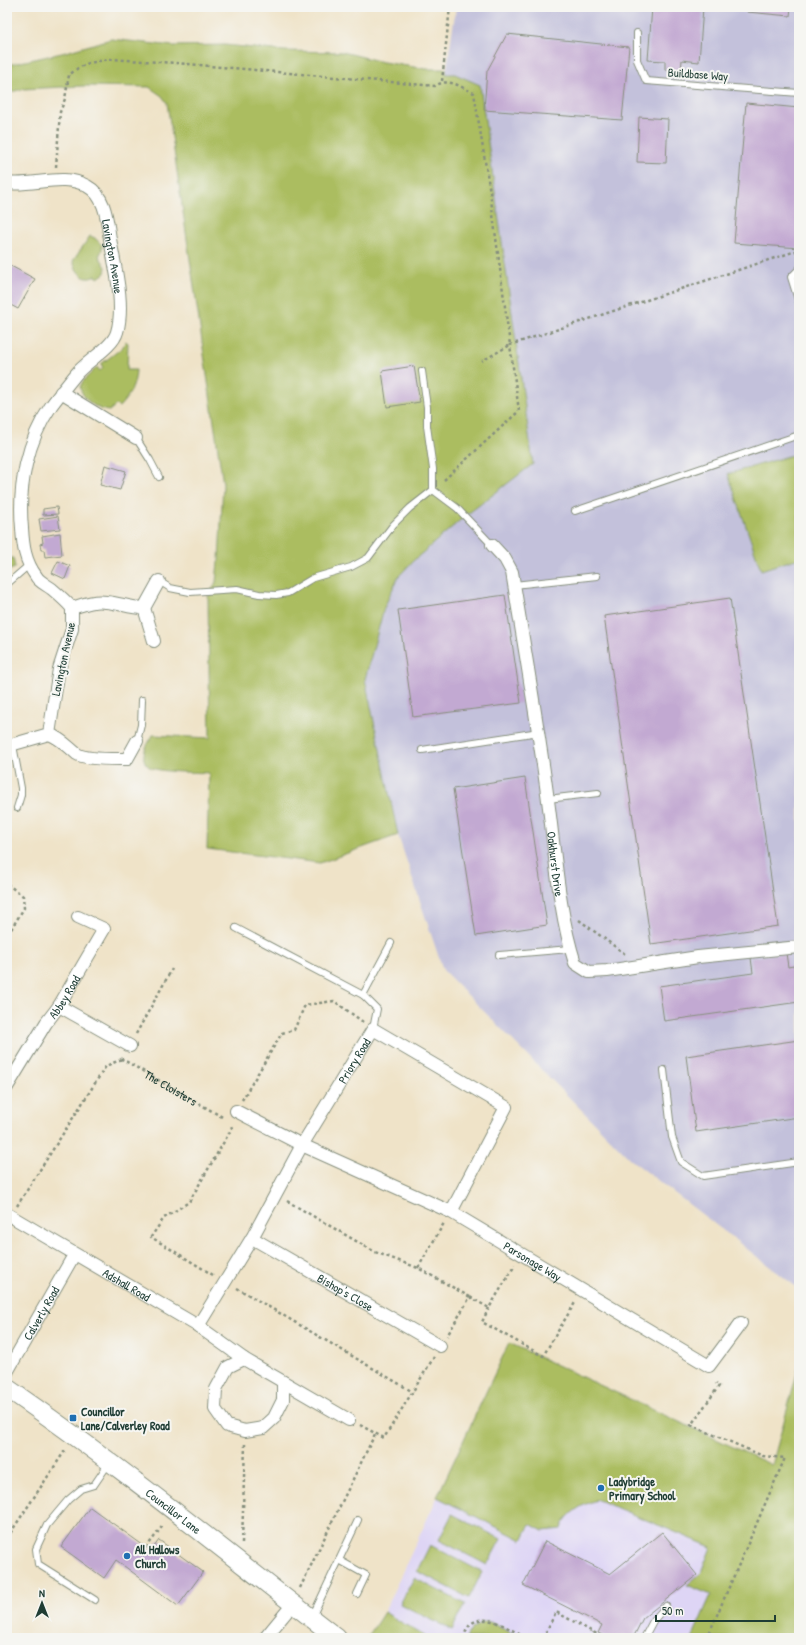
<svg xmlns="http://www.w3.org/2000/svg" width="806" height="1645" font-family="'Patrick Hand',sans-serif">
<rect width="100%" height="100%" fill="#f6f6f2"/>
<filter id="ink" filterUnits="userSpaceOnUse"><feTurbulence type="fractalNoise" baseFrequency=".025" numOctaves="2"/><feDisplacementMap in="SourceGraphic" scale="8" xChannelSelector="R" yChannelSelector="G"/><feConvolveMatrix kernelMatrix="1 2 1 2 8 2 1 2 1" color-interpolation-filters="sRGB"/></filter>
<filter id="wash" filterUnits="userSpaceOnUse"><feTurbulence type="fractalNoise" baseFrequency=".012" numOctaves="4" result="noise"/><feDisplacementMap in="SourceGraphic" scale="16" xChannelSelector="R" yChannelSelector="G"/><feGaussianBlur stdDeviation="0.9" result="paint"/><feColorMatrix in="noise" values="0 0 0 0 0 0 0 0 0 0 0 0 0 0 0 0 0 1.4 0 .05"/><feComposite in="paint" operator="in"/></filter>
<g filter="url(#wash)">
<rect width="100%" height="100%" fill="#efe3c8"/>
<path fill="#ded5f5" d="M 509,1343 L 772,1465 L 692,1638 L 367,1638 L 384,1612 Z"/>
<path fill="#c3c1db" d="M 456,7 L 799,7 L 799,1289 L 630,1159 L 443,970 L 398,835 L 365,679 L 384,608 L 398,577 L 413,561 L 465,516 L 533,464 L 480,85 L 446,74 Z"/>
<g fill="#abbd60" stroke="#657d4a">
<path d="M 111,39 L 173,46 L 225,45 L 284,51 L 343,52 L 383,62 L 426,69 L 446,69 L 446,74 L 455,74 L 480,85 L 533,464 L 465,516 L 413,561 L 398,577 L 384,608 L 365,679 L 398,835 L 320,863 L 207,849 L 209,773 C 196,772 157,773 148,766 C 145,764 143,758 144,755 C 144,748 150,741 153,735 L 210,738 L 208,597 L 216,582 L 218,562 L 219,560 L 223,484 L 167,103 L 162,96 L 149,87 L 83,86 L 23,89 L 7,93 L 7,65 L 62,53 Z"/>
<path d="M 90,236 L 95,238 L 102,245 L 102,250 L 99,256 L 106,267 L 105,273 L 98,278 L 96,275 C 85,284 76,272 73,261 Z"/>
<path d="M 126,341 L 128,343 L 127,370 L 136,370 C 135,387 130,395 119,407 L 116,405 L 109,411 C 97,410 82,399 80,387 L 83,381 L 97,367 L 100,371 L 103,368 L 101,364 L 122,348 Z"/>
<path d="M 799,453 L 799,558 L 761,570 L 728,474 Z"/>
<path d="M 7,558 L 13,558 L 15,568 L 7,571 Z"/>
<path d="M 509,1343 L 772,1465 L 799,1366 L 799,1638 L 692,1638 L 711,1595 L 687,1585 L 701,1573 L 711,1547 L 598,1500 C 584,1503 565,1514 561,1529 L 543,1531 L 530,1524 L 522,1540 L 437,1497 Z"/>
<path d="M 452,1514 L 501,1539 L 487,1565 L 439,1540 Z"/>
<path d="M 430,1545 L 482,1572 L 469,1598 L 417,1571 Z"/>
<path d="M 414,1578 L 465,1604 L 452,1630 L 400,1604 Z"/>
<path d="M 384,1612 L 428,1638 L 367,1638 Z"/>
<path d="M 485,1622 L 490,1622 L 521,1638 L 466,1638 L 472,1628 Z"/>
</g>
<g id="blocks">
<g fill="#c2a9d2">
<path d="M 652,7 L 703,7 L 699,62 L 682,60 L 681,71 L 665,70 L 665,61 L 648,60 Z"/>
<path d="M 748,7 L 791,7 L 790,16 L 747,12 Z"/>
<path d="M 507,34 L 629,47 L 622,120 L 484,110 L 487,71 Z"/>
<path d="M 746,103 L 799,108 L 799,248 L 734,243 Z"/>
<path d="M 639,117 L 668,119 L 666,163 L 637,162 Z"/>
<path d="M 9,265 L 35,279 L 18,309 L 7,303 L 7,269 Z"/>
<path d="M 414,366 L 420,402 L 387,407 L 382,371 Z"/>
<path d="M 105,465 L 126,471 L 120,490 L 100,485 Z"/>
<path d="M 57,507 L 58,514 L 43,515 L 43,509 Z"/>
<path d="M 58,516 L 60,529 L 41,531 L 39,519 Z"/>
<path d="M 60,533 L 62,555 L 45,557 L 44,550 L 41,550 L 40,544 L 43,543 L 42,536 Z"/>
<path d="M 58,561 L 70,566 L 65,579 L 52,573 Z"/>
<path d="M 505,595 L 521,703 L 413,717 L 398,610 Z"/>
<path d="M 730,598 L 778,926 L 651,944 L 604,616 Z"/>
<path d="M 525,778 L 547,925 L 476,936 L 453,789 Z"/>
<path d="M 786,953 L 788,967 L 799,965 L 799,1002 L 664,1021 L 659,986 L 753,973 L 751,958 Z"/>
<path d="M 799,1040 L 799,1117 L 696,1132 L 686,1056 Z"/>
<path d="M 90,1507 L 151,1551 L 159,1540 L 203,1572 L 178,1606 L 116,1560 L 104,1578 L 61,1547 Z"/>
<path d="M 662,1532 L 697,1575 L 643,1618 L 633,1638 L 608,1638 L 598,1633 L 602,1625 L 523,1585 L 545,1541 L 610,1574 Z"/>
</g>
</g>
</g>
<g filter="url(#ink)">
<use href="#blocks" fill-opacity="0" stroke="#87907e" stroke-width="1"/>
<g fill="none" stroke-linecap="round" stroke-linejoin="round">
<g stroke="#87907e" stroke-width="8">
<g id="lane">
<path d="M 637,33 L 637,60 L 646,81 L 799,93"/>
<path d="M 799,269 L 791,277 L 799,303"/>
<path d="M 136,438 L 150,460 L 159,477"/>
<path d="M 433,490 L 457,508 L 492,545"/>
<path d="M 575,511 L 799,435"/>
<path d="M 159,581 L 170,588 L 190,592 L 237,589 L 259,594 L 276,595 L 288,593 L 313,578 L 351,567 L 368,558 L 393,525 L 410,508 L 433,490 L 433,469 L 427,426 L 427,407 L 422,371"/>
<path d="M 7,584 L 29,565"/>
<path d="M 514,585 L 597,576"/>
<path d="M 137,741 L 141,725 L 142,700"/>
<path d="M 13,745 L 21,788 L 21,795 L 17,808"/>
<path d="M 422,750 L 539,732"/>
<path d="M 548,799 L 598,793"/>
<path d="M 236,928 L 363,995"/>
<path d="M 499,955 L 570,949"/>
<path d="M 373,1029 L 377,1009 L 363,995 L 391,943"/>
<path d="M 664,1070 L 672,1137 L 681,1162 L 703,1176 L 799,1162"/>
<path d="M 339,1560 L 366,1575 L 357,1594"/>
<path d="M 95,1600 L 38,1564 L 36,1549 L 47,1525 L 68,1500 L 81,1489 L 94,1485 L 109,1463"/>
<path d="M 312,1617 L 358,1520"/>
<path d="M 644,1638 L 653,1621 L 666,1606"/>
</g>
</g>
<g stroke="#87907e" stroke-width="14">
<g id="street">
<path id="s2" d="M 7,183 C 33,187 63,172 87,186 C 106,196 107,221 110,239 C 115,267 125,305 117,332 C 113,347 87,361 77,373 C 68,384 59,395 51,406 C 27,441 18,486 22,528 C 23,546 25,561 36,576 C 39,582 47,585 52,589 C 59,595 66,601 72,608 L 72,629 L 59,669 L 49,734 L 7,746"/>
<path d="M 61,392 L 136,438"/>
<path id="s3" d="M 492,545 L 505,559 L 512,572 C 524,645 537,719 547,793 C 555,848 558,911 575,963 L 589,972 L 607,971 L 698,957 L 799,947"/>
<path d="M 72,608 C 84,604 95,600 106,602 C 120,603 129,608 144,608 L 159,581"/>
<path d="M 144,608 L 154,641"/>
<path d="M 49,734 C 62,739 67,746 77,754 C 86,760 117,759 127,759 L 137,741"/>
<path d="M 59,1006 L 130,1046"/>
<path id="s4" d="M 7,1087 L 46,1023 L 59,1006 L 104,929 L 78,917"/>
<path id="s5" d="M 236,1111 L 302,1145 L 451,1212 L 709,1366 L 741,1323"/>
<path id="s6" d="M 7,1214 L 198,1326 L 244,1359 L 349,1420"/>
<path id="s7" d="M 252,1238 L 440,1346"/>
<path id="s8" d="M 198,1326 L 252,1238 L 302,1145 L 373,1029 L 506,1107 L 451,1212"/>
<path d="M 244,1359 L 228,1367 L 216,1389 L 215,1409 L 227,1426 L 245,1431 L 263,1428 L 274,1418 L 283,1400 L 283,1382"/>
<path id="s9" d="M 7,1372 L 74,1255"/>
<path d="M 265,1638 L 293,1604"/>
</g>
</g>
<g stroke="#87907e" stroke-width="20">
<g id="secondary">
<path id="s10" d="M 7,1388 C 121,1466 228,1554 337,1638"/>
</g>
</g>
<g stroke="#87907e" stroke-width="2.5" stroke-dasharray="3 3" stroke-linecap="butt">
<path d="M 442,81 L 450,7"/>
<path d="M 56,167 L 60,112 L 65,99 L 69,75 L 78,68 L 89,63 L 110,59 L 176,63 L 435,86 C 449,77 460,87 474,93 L 490,192 L 510,345 L 482,361"/>
<path d="M 444,480 L 519,411 L 510,345 L 799,250"/>
<path d="M 7,884 L 23,896 L 24,908 L 7,936"/>
<path d="M 579,920 L 625,954"/>
<path d="M 136,1034 L 172,969"/>
<path id="s1" d="M 123,1058 L 122,1059 L 224,1118"/>
<path d="M 242,1100 L 282,1033 L 294,1030 L 305,1005 L 334,1001 L 363,1022"/>
<path d="M 287,1201 L 375,1252 L 418,1268 L 470,1297 L 447,1336"/>
<path d="M 17,1206 L 106,1066 L 122,1059"/>
<path d="M 418,1268 L 444,1223"/>
<path d="M 213,1275 L 151,1237 L 164,1218 L 189,1202 L 232,1128 L 230,1124"/>
<path d="M 237,1288 L 413,1392"/>
<path d="M 470,1297 L 489,1308 L 515,1265"/>
<path d="M 489,1308 L 482,1322 L 543,1356 L 576,1301"/>
<path d="M 360,1425 L 384,1438 L 434,1357"/>
<path d="M 7,1538 L 66,1449"/>
<path d="M 242,1543 L 245,1444"/>
<path d="M 146,1548 L 164,1524"/>
<path d="M 300,1588 L 375,1434"/>
<path d="M 463,1638 C 465,1634 467,1627 471,1624 C 485,1611 513,1631 526,1638"/>
<path d="M 543,1638 L 556,1612 L 604,1638"/>
<path d="M 590,1638 L 593,1632"/>
<path d="M 707,1638 L 785,1458 L 763,1456 L 691,1425 L 719,1386 L 716,1383"/>
</g>
<use href="#lane" stroke="#fff" stroke-width="6"/>
<use href="#street" stroke="#fff" stroke-width="12"/>
<use href="#secondary" stroke="#fff" stroke-width="18"/>
</g>
</g>
<g fill="#1f6fb2" stroke="#f6f6f2" stroke-width="1.5">
<rect x="69" y="1414" width="8" height="8" rx="2"/>
<circle cx="601" cy="1488" r="4"/>
<circle cx="127" cy="1556" r="4"/>
</g>
<g text-anchor="middle" dominant-baseline="central" stroke-width="4" stroke-linejoin="round" paint-order="stroke">
<g font-size="12" fill="#1f3d34" stroke="#f6f6f2">
<text transform="translate(698 74) rotate(4)">Buildbase Way</text>
<text stroke="none"><textPath href="#s2" startOffset="159">Lavington Avenue</textPath></text>
<text transform="translate(63 659) rotate(-78)">Lavington Avenue</text>
<text stroke="none"><textPath href="#s3" startOffset="329">Oakhurst Drive</textPath></text>
<text stroke="none"><textPath href="#s4" startOffset="107">Abbey Road</textPath></text>
<text stroke="none"><textPath href="#s8" startOffset="308">Priory Road</textPath></text>
<text stroke="none"><textPath href="#s1" startOffset="58">The Cloisters</textPath></text>
<text stroke="none"><textPath href="#s5" startOffset="333">Parsonage Way</textPath></text>
<text stroke="none"><textPath href="#s6" startOffset="139">Adshall Road</textPath></text>
<text stroke="none"><textPath href="#s7" startOffset="108">Bishop's Close</textPath></text>
<text stroke="none"><textPath href="#s9" startOffset="68">Calverly Road</textPath></text>
<text stroke="none"><textPath href="#s10" startOffset="207">Councillor Lane</textPath></text>
</g>
<g font-size="12" font-weight="bold" fill="#1f3d34" stroke="#f6f6f2" text-anchor="start">
<text x="81" y="1411">Councillor<tspan x="81" dy="14">Lane/Calverley Road</tspan></text>
<text x="609" y="1481">Ladybridge<tspan x="609" dy="14">Primary School</tspan></text>
<text x="135" y="1549">All Hallows<tspan x="135" dy="14">Church</tspan></text>
</g>
</g>
<rect width="806" height="1645" fill="none" stroke="#f6f6f2" stroke-width="24"/>
<g transform="translate(42 1603)" stroke="#f6f6f2" stroke-width="3" paint-order="stroke">
<path d="M0-3L7 15L0 10L-7 15Z" fill="#1f3d34"/>
<text y="-6" font-size="11" font-weight="bold" text-anchor="middle" fill="#1f3d34">N</text>
</g>
<path d="M656 1615v6h119v-6" fill="none" stroke="#1f3d34" stroke-width="2"/>
<text x="662" y="1615" font-size="12" fill="#1f3d34" stroke="#f6f6f2" stroke-width="3" paint-order="stroke">50 m</text>
</svg>
